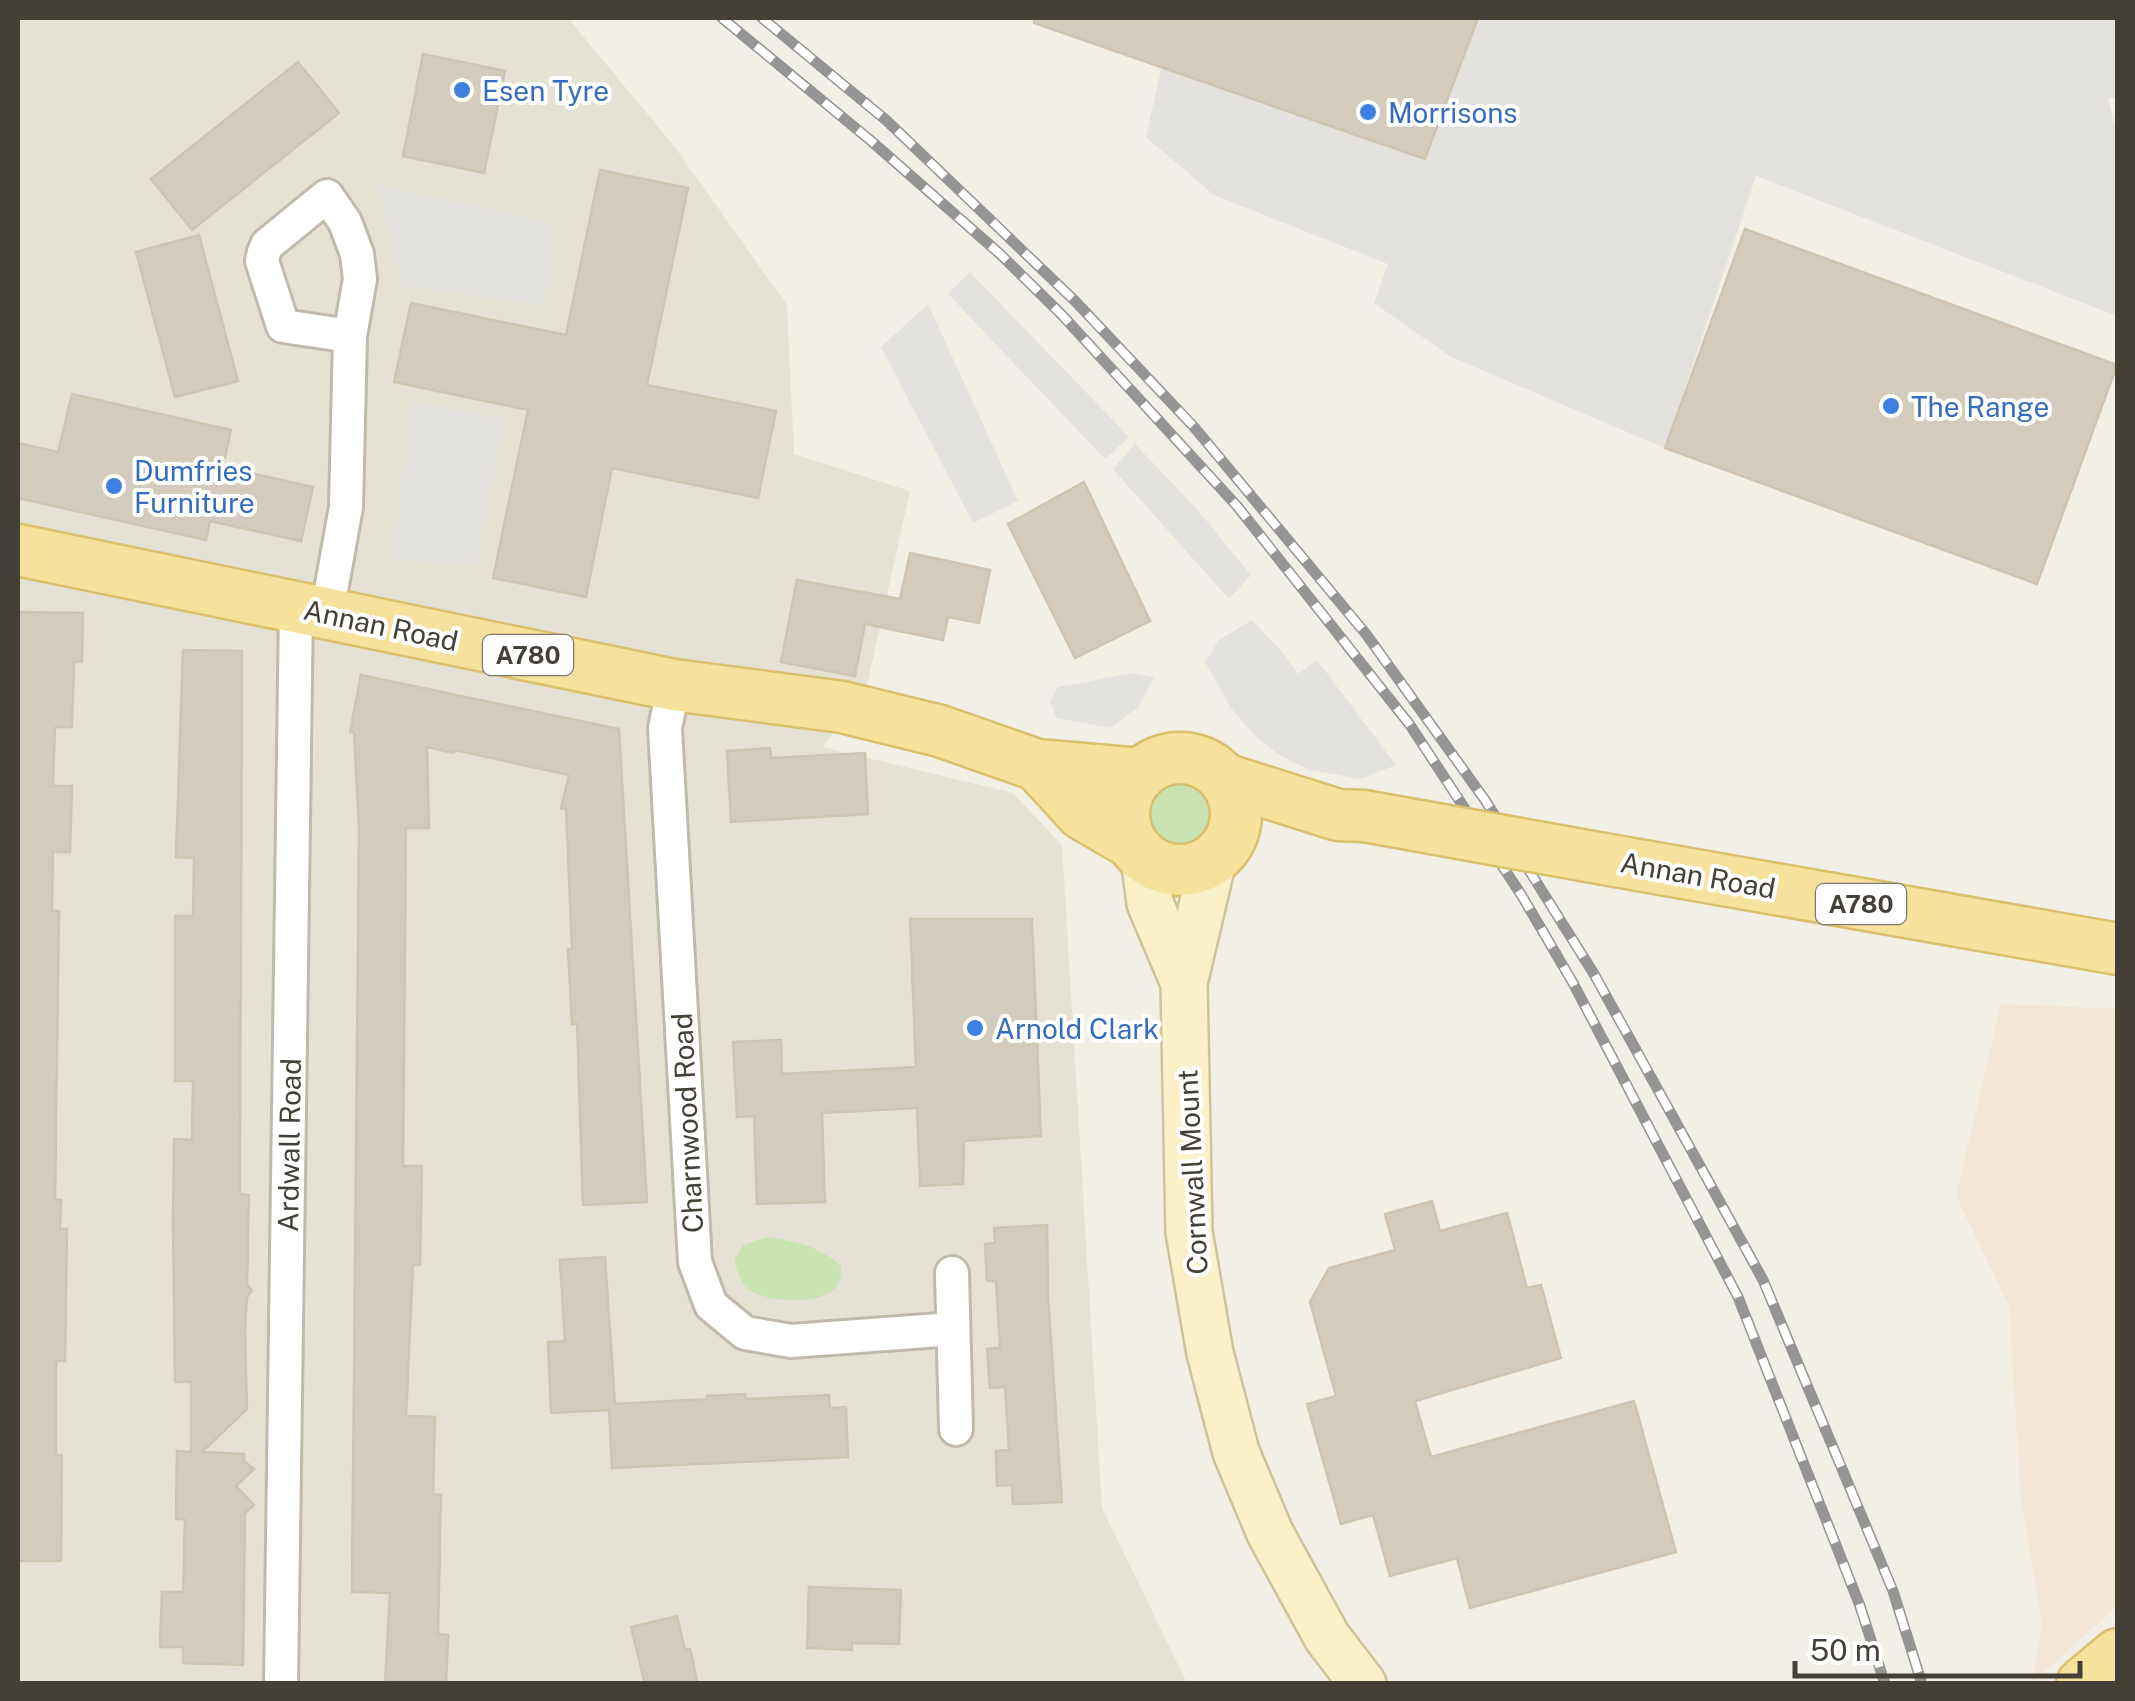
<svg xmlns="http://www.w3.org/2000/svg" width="2135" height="1701" font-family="'Public Sans',sans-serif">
<rect width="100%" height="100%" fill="#f2efe7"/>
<path fill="#e5e2d5" d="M 18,18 L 568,18 L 674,146 L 787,305 L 794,454 L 910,491 L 866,690 L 823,747 L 1013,793 L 1062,845 L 1102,1508 L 1187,1683 L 18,1683 Z"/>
<path fill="#f2e7d4" d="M 2001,1004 L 2118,1009 L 2117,1606 L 2032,1683 L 2042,1624 L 2021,1502 L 2009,1306 L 1956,1196 Z"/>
<g fill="#cae3b3">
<circle cx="1181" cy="815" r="39"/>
<path d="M 768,1237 C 796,1242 820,1245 841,1267 C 841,1272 841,1278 839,1283 C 828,1307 765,1303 748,1289 C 740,1283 737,1270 734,1260 L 743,1245 Z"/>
</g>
<g fill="#e3e2df">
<path d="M 1478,18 L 2117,18 L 2117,97 L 2108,99 L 2118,139 L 2117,316 L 1756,176 L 1665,448 L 1451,357 L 1374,303 L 1388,264 L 1214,195 L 1146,137 L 1162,66 L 1425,158 Z"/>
<path d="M 377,184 L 556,224 L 544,305 L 402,286 Z"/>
<path d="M 970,272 L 1129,437 L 1105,459 L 948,294 Z"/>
<path d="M 928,304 L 1018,501 L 973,523 L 881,347 Z"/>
<path d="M 412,400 L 504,421 L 476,566 L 392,559 Z"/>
<path d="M 1135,444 L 1195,507 L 1251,575 L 1229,599 L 1113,469 Z"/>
<path d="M 1252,620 L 1283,653 L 1298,674 L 1317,660 L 1396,765 L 1360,779 L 1310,770 L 1279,755 L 1253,734 L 1231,708 L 1205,662 L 1219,640 Z"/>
<path d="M 1134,673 L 1154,677 L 1139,706 L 1111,728 L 1056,718 L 1050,701 L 1058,687 Z"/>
</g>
<g fill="#d3ccbd" stroke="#cdc4b1" stroke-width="2.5">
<path d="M 1035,18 L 1478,18 L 1425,159 L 1034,23 Z"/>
<path d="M 423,54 L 505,71 L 484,173 L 403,156 Z"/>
<path d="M 298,62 L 339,113 L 192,230 L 151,179 Z"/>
<path d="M 600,170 L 688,188 L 647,385 L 776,411 L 758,498 L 612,468 L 586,597 L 493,578 L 528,410 L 394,382 L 411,303 L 566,335 Z"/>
<path d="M 1745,229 L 2117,365 L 2037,584 L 1665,448 Z"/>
<path d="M 199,235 L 238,381 L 175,397 L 136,252 Z"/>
<path d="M 72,394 L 231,430 L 223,467 L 313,487 L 301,541 L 210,521 L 206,540 L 18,498 L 18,443 L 58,452 Z"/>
<path d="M 1084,482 L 1150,621 L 1075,658 L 1008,524 Z"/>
<path d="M 910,553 L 990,570 L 979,623 L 948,617 L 943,640 L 865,624 L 855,676 L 781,662 L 797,580 L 900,599 Z"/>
<path d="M 18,612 L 83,613 L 82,662 L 74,662 L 72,727 L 55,727 L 53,786 L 72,786 L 70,852 L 53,852 L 52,911 L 59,911 L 55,1200 L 61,1200 L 60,1229 L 67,1229 L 65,1361 L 56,1361 L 56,1455 L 62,1455 L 61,1561 L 18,1561 Z"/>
<path d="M 183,650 L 242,651 L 240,1194 L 249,1195 L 247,1285 L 252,1290 L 247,1297 L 245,1329 L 247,1409 L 202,1452 L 244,1454 L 244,1461 L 254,1469 L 236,1486 L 254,1505 L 245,1513 L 243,1665 L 183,1663 L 183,1647 L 160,1647 L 162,1592 L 183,1592 L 185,1519 L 176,1519 L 177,1451 L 191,1452 L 191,1382 L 175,1382 L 173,1222 L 174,1139 L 192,1140 L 193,1081 L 175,1081 L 175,916 L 193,916 L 194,858 L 176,857 Z"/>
<path d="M 361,675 L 619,729 L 647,1202 L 583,1205 L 577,1023 L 572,1024 L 568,949 L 572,949 L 566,809 L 561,808 L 569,775 L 455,750 L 454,753 L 427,747 L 429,828 L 406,828 L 403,1166 L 422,1166 L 420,1265 L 413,1265 L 406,1416 L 435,1417 L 433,1494 L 441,1495 L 438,1634 L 448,1635 L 446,1684 L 385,1684 L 390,1593 L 352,1592 L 359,829 L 354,733 L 350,732 Z"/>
<path d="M 770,748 L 771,758 L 865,753 L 868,814 L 731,822 L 727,751 Z"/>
<path d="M 910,919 L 1032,919 L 1041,1136 L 964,1141 L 963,1184 L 920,1186 L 917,1108 L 822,1113 L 825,1202 L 757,1204 L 754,1116 L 737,1117 L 733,1042 L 781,1040 L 782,1074 L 916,1067 Z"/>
<path d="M 1432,1201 L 1440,1231 L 1507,1213 L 1527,1288 L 1541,1285 L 1561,1358 L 1415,1401 L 1431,1457 L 1634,1401 L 1676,1552 L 1470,1608 L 1457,1558 L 1390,1576 L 1373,1515 L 1341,1524 L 1307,1404 L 1336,1396 L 1310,1302 L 1329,1268 L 1395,1250 L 1385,1214 Z"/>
<path d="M 1047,1225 L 1048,1297 L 1062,1502 L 1013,1504 L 1012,1485 L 997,1486 L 996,1451 L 1009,1450 L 1005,1387 L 990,1388 L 987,1349 L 1000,1348 L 996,1281 L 987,1281 L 985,1244 L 995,1243 L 994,1228 Z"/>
<path d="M 605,1257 L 615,1404 L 707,1399 L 707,1396 L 745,1394 L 746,1399 L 829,1395 L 830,1408 L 846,1407 L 848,1457 L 612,1468 L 609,1410 L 551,1413 L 548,1342 L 565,1341 L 560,1260 Z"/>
<path d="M 809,1587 L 901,1590 L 899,1644 L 852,1643 L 852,1650 L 807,1648 Z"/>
<path d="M 677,1616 L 685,1650 L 690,1649 L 698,1684 L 645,1684 L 631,1627 Z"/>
</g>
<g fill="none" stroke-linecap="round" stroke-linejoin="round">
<g stroke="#c0baad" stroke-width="38">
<g id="street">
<path d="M 327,613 L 346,507 L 350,336 L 360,279 L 357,254 L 345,222 L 327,196 L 267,245 L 264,252 L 262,261 L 283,326 L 350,336"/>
<path d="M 674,685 L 665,728 L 695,1262 L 711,1305 L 745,1333 L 791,1341 L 953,1329"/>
<path d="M 952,1273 L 956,1429"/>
<path d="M 281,1684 L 296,607"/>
</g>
</g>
<g stroke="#cec49a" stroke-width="50">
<g id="secondary">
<path d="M 1144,858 L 1150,903 L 1184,983"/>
<path d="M 1213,860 L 1184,983 L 1189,1232 L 1210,1353 L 1236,1452 L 1270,1533 L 1327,1637 L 1363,1684"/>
</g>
</g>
<g stroke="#dac06d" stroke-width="55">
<g id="primary">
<path d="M 18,550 L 674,685 L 842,707 L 940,731 L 1037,765 L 1141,774"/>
<circle cx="1180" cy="814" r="56"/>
<path d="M 1037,765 L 1082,814 L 1132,843"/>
<path d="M 1224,779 L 1338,815 L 1364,816"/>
<path d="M 1604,859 L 2118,949"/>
<path d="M 2082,1684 L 2118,1654"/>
</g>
</g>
<use href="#street" stroke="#fff" stroke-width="32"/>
<use href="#secondary" stroke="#faf1c9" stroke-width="45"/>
<use href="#primary" stroke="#f6e29c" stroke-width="50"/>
<g stroke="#959595" stroke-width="11">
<g id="rail">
<path d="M 722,18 L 870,140 L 1000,254 L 1062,315 L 1237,506 L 1410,725 L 1522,896 L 1573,983 L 1738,1297 L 1860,1606 L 1885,1684"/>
<path d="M 762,18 L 886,120 L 1075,301 L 1194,427 L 1366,634 L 1485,800 L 1594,974 L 1763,1280 L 1893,1591 L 1922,1684"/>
</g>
</g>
<use href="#rail" stroke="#fff" stroke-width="8" stroke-dasharray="22" stroke-linecap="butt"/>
<g stroke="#dac06d" stroke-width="55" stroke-linecap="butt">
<path id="primary-bridge" d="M 1364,816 L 1604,859"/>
</g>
<use href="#primary-bridge" stroke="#f6e29c" stroke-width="50"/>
</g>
<g fill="#3f7fe0" stroke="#fff" stroke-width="4">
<circle cx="462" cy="90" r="10"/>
<circle cx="1368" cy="112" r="10"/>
<circle cx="1891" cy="406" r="10"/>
<circle cx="114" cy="486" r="10"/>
<circle cx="975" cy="1028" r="10"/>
</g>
<g text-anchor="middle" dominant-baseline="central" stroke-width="8" stroke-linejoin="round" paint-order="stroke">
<g fill="#fff" stroke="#7c7973" stroke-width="2.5">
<rect x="483" y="635" width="90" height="40" rx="8"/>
<rect x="1816" y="884" width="90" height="40" rx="8"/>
</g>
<g font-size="25" font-weight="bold" fill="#444037">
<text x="528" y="655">A780</text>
<text x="1861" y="904">A780</text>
</g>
<g font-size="28" fill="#366cbe" stroke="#fff" text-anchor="start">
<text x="482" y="90">Esen Tyre</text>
<text x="1388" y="112">Morrisons</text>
<text x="1911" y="406">The Range</text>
<text x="134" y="470">Dumfries<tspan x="134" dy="32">Furniture</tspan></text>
<text x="995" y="1028">Arnold Clark</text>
</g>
<g font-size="28" fill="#444037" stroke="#fff">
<text transform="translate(381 625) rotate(12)">Annan Road</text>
<text transform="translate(1698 875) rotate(10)">Annan Road</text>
<text transform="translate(687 1123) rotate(-93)">Charnwood Road</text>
<text transform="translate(289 1145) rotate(-89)">Ardwall Road</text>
<text transform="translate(1192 1172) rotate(-93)">Cornwall Mount</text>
</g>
</g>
<rect width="2135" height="1701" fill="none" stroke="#444037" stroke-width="40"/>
<path d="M1795 1661v15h285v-15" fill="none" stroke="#444037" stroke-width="5"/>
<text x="1810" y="1661" font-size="30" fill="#444037" stroke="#ffffff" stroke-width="8" paint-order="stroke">50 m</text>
</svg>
